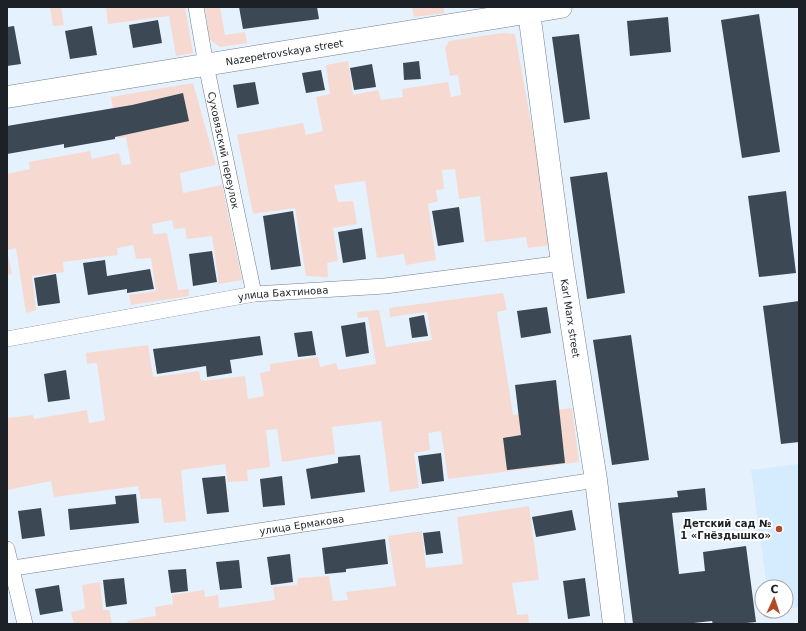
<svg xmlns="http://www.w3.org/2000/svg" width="806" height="631" font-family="'DejaVu Sans',sans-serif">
<rect width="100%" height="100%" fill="#e5f1fc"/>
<path fill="#d5ebfe" d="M 799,464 L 799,607 L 786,609 L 786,587 L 767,587 L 751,470 Z"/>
<g fill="#f6dad1">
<path d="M 50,7 L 61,7 L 64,25 L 53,26 Z"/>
<path d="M 106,7 L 185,7 L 193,53 L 176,56 L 169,16 L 108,24 Z"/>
<path d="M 205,7 L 220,7 L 225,35 L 245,32 L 247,43 L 220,47 L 209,39 Z"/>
<path d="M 412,7 L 444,7 L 444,13 L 414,17 Z"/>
<path d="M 502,33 L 515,34 L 532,128 L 551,245 L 528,248 L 526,237 L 485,242 L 480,196 L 459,199 L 455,169 L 442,170 L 444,189 L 436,190 L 438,201 L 428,204 L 436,260 L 406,265 L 404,254 L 377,258 L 365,181 L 334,185 L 338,202 L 353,201 L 357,224 L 333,228 L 338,261 L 327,263 L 328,277 L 306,276 L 295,208 L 253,214 L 237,135 L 303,123 L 306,135 L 323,131 L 316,97 L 330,94 L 326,65 L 348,61 L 353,95 L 378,90 L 381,100 L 403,97 L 402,89 L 448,82 L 451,97 L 461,95 L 458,75 L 450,76 L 445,48 L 449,41 Z"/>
<path d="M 193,83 L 216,165 L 180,173 L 183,193 L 222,185 L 242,280 L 219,284 L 212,236 L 187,239 L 185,228 L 174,229 L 172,220 L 152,224 L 153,234 L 167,233 L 178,290 L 189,289 L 189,296 L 131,305 L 129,295 L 156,291 L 151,258 L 136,259 L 133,245 L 117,248 L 118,255 L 63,262 L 64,272 L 32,276 L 36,310 L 26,313 L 16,248 L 7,250 L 12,274 L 7,275 L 7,174 L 30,169 L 29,162 L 90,151 L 92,159 L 119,153 L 122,165 L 131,164 L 126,137 L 118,138 L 111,97 Z"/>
<path d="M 503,293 L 507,310 L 497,312 L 513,415 L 572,408 L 579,462 L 448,479 L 441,431 L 428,433 L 430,450 L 414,453 L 419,488 L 390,492 L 381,421 L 332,427 L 335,454 L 282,462 L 277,429 L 266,430 L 270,467 L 247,470 L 248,481 L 228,482 L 225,464 L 181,470 L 186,521 L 164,523 L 161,498 L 141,499 L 138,486 L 54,497 L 51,481 L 7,490 L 7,418 L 33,415 L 34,419 L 87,410 L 89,423 L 105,420 L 97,363 L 87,364 L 86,353 L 148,345 L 153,377 L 199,371 L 201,381 L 245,376 L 248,399 L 264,396 L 260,373 L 270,371 L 270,364 L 318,357 L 320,367 L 336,363 L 338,370 L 376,364 L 368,317 L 358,318 L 357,312 L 379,310 L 386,347 L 432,340 L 427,312 L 390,317 L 389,308 Z"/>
<path d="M 529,506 L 539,580 L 512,583 L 517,615 L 528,614 L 529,624 L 128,624 L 127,621 L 156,616 L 155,607 L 173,604 L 172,595 L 204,590 L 205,597 L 218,595 L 219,608 L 275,600 L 273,587 L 297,585 L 298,578 L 329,576 L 333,601 L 348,600 L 346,592 L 396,586 L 388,536 L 422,531 L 426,568 L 463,564 L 457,517 Z"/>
<path d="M 100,582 L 103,610 L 109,610 L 112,624 L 74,624 L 71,612 L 85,609 L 82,585 Z"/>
</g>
<g fill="#3c4954">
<path d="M 239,7 L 317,7 L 319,19 L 243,29 Z"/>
<path d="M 759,14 L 780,152 L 742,158 L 721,20 Z"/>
<path d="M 668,17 L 671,52 L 630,56 L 627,21 Z"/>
<path d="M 158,20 L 162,43 L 133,48 L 129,25 Z"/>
<path d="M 14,26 L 21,64 L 7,66 L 7,27 Z"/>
<path d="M 92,26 L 97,55 L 70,59 L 65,31 Z"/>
<path d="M 579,34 L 590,119 L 564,123 L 552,37 Z"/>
<path d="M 419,61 L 421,79 L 404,80 L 403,63 Z"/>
<path d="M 372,64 L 376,87 L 354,90 L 350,68 Z"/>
<path d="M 321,70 L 325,90 L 306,93 L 302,73 Z"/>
<path d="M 255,82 L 259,104 L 237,108 L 233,85 Z"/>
<path d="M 183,93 L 189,121 L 115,137 L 115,139 L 64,148 L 64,144 L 7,154 L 7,126 L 132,105 Z"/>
<path d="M 607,172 L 625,293 L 587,299 L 570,177 Z"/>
<path d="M 786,191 L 796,273 L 759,277 L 748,196 Z"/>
<path d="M 459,207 L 464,242 L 438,246 L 432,211 Z"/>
<path d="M 293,211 L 301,266 L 271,270 L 263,216 Z"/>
<path d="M 362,228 L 366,259 L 343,263 L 338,232 Z"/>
<path d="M 212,251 L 217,282 L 193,286 L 189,254 Z"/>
<path d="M 105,260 L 107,276 L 150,269 L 154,289 L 127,293 L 127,289 L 88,295 L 83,263 Z"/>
<path d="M 56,274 L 60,303 L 38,306 L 34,278 Z"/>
<path d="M 799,301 L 799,442 L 781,444 L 763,306 Z"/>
<path d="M 547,307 L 551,333 L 521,338 L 517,311 Z"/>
<path d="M 424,315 L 428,336 L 412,338 L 409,318 Z"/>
<path d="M 365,322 L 369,353 L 346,357 L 341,326 Z"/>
<path d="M 312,331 L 316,355 L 298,357 L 294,333 Z"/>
<path d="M 631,335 L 649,460 L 612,465 L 593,340 Z"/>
<path d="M 260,336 L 263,355 L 230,360 L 232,373 L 207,377 L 206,366 L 157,374 L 153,349 Z"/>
<path d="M 66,370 L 70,399 L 48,402 L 44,374 Z"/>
<path d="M 556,380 L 565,463 L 507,470 L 503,438 L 521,435 L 515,385 Z"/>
<path d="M 441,453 L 444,481 L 422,484 L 418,456 Z"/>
<path d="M 360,455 L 365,492 L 311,499 L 306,469 L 338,463 L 338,457 Z"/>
<path d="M 225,476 L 229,512 L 207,514 L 202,478 Z"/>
<path d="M 282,476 L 285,505 L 263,507 L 260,479 Z"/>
<path d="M 705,488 L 707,510 L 672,513 L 679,574 L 705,571 L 703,552 L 746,546 L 756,622 L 737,624 L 713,624 L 712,621 L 684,624 L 633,624 L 618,503 L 678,497 L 677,491 Z"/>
<path d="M 136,494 L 139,523 L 70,530 L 68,509 L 116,504 L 115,496 Z"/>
<path d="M 41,508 L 45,536 L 22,539 L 18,511 Z"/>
<path d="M 572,510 L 576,530 L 536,537 L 532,517 Z"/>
<path d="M 440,531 L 443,553 L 426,555 L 423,533 Z"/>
<path d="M 385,539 L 388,564 L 346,569 L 346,572 L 325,574 L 322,548 Z"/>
<path d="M 290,554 L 293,582 L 271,585 L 267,557 Z"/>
<path d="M 239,560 L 242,588 L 220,590 L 216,562 Z"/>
<path d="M 186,569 L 188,591 L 171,593 L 168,570 Z"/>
<path d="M 124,578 L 127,604 L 106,607 L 103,580 Z"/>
<path d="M 585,578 L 590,616 L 568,619 L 563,581 Z"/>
<path d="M 59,585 L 63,611 L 40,615 L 35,589 Z"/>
</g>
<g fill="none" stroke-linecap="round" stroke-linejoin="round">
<g stroke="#73818d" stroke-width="16">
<g id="street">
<path id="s1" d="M 196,7 L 206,65 L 254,294"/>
<path id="s2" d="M 7,339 L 254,294 L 385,286 L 562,263"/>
<path d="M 7,549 L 25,624"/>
<path id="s3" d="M 7,569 L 596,480"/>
</g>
</g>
<g stroke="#73818d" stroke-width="23">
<g id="secondary">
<path id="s4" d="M 529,12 L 562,263 L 596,480 L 614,624"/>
<path id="s5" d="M 7,97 L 561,7"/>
</g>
</g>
<use href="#street" stroke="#fff" stroke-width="15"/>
<use href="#secondary" stroke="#fff" stroke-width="22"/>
</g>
<circle fill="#b14927" stroke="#fff" stroke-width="1.5" cx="779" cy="529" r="4"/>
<g text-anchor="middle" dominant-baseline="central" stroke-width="4" stroke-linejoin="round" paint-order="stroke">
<g font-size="10" fill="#1b2126" stroke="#fff">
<text stroke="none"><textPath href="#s5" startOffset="281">Nazepetrovskaya street</textPath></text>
<text stroke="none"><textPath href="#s1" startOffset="146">Суховязский переулок</textPath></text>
<text stroke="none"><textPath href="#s2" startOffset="280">улица Бахтинова</textPath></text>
<text stroke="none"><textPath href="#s4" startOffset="309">Karl Marx street</textPath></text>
<text stroke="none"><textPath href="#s3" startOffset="298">улица Ермакова</textPath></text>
</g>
<g font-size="10" font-weight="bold" fill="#1b2126" stroke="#fff" text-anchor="end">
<text x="771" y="523">Детский сад №<tspan x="771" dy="12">1 «Гнёздышко»</tspan></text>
</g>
</g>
<rect width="806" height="631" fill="none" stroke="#1b2126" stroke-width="16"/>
<g transform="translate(774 599) rotate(3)"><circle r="19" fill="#ffffff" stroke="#a4a6a8"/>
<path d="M0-3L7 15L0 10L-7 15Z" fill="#b14927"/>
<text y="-6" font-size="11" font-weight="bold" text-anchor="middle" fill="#1b2126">С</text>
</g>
</svg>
